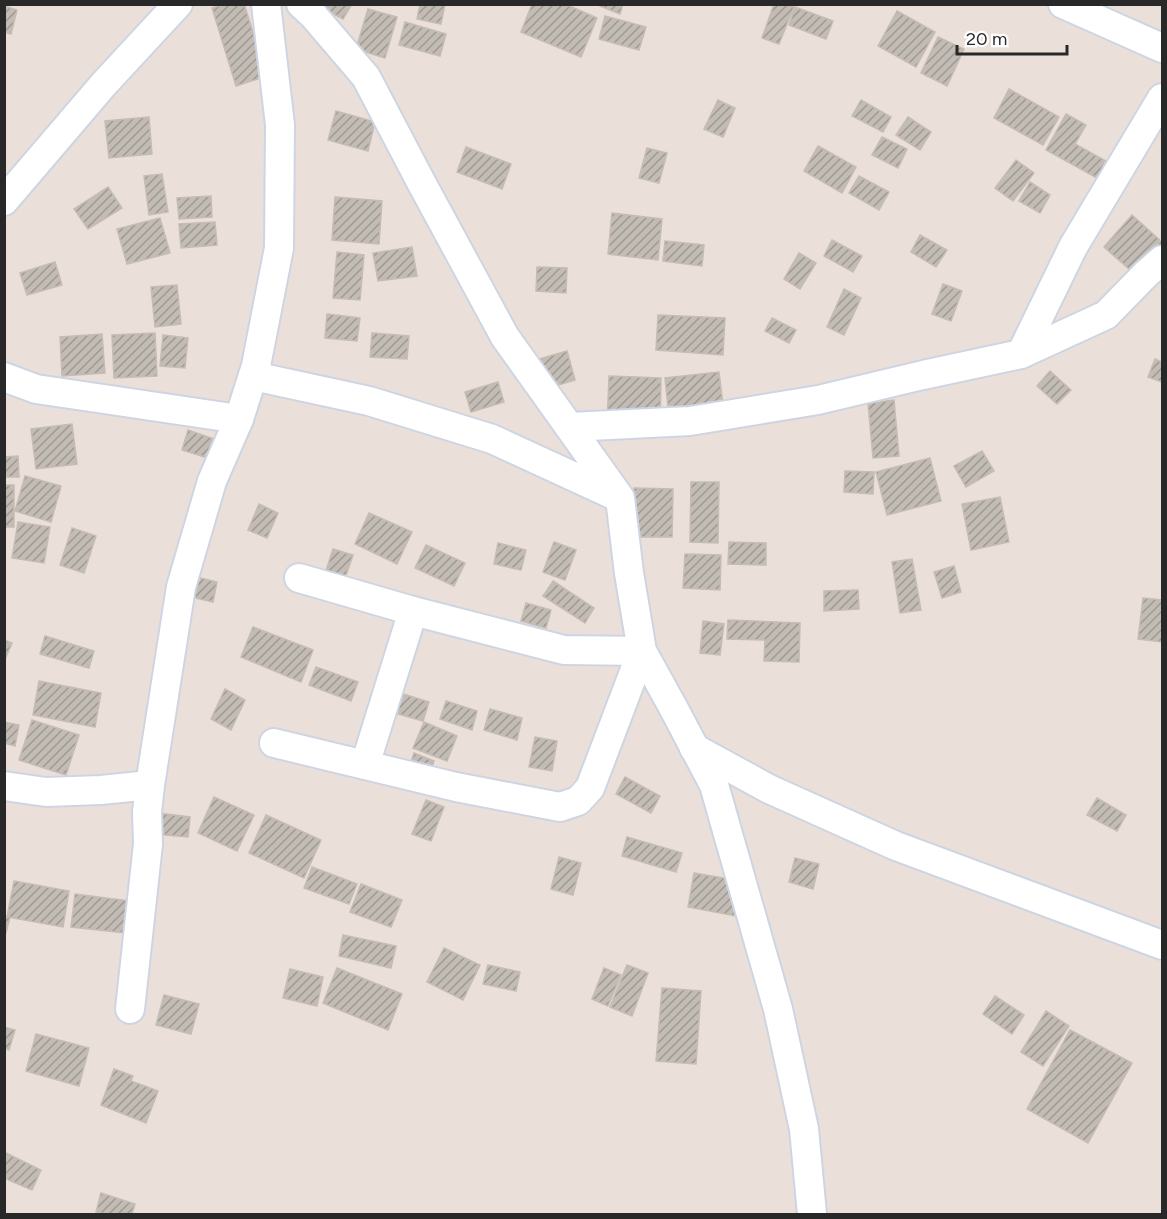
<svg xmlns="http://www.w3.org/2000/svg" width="1167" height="1219" font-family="Figtree,sans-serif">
<defs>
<pattern id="building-hatch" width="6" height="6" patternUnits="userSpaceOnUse" patternTransform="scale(1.5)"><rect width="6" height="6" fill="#c2bcb5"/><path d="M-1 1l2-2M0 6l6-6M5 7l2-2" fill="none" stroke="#9e9993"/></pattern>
</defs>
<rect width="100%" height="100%" fill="#ebe0d9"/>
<g fill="url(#building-hatch)" stroke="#c6bcb3" stroke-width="1.5">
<path d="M 224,4 L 244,4 L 267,76 L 236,86 L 212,8 Z"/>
<path d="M 327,4 L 352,4 L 343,19 L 324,9 Z"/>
<path d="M 420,4 L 445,4 L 441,24 L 417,19 Z"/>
<path d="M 532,4 L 565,4 L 597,18 L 581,57 L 521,32 Z"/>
<path d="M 601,4 L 623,4 L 620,14 L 600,6 Z"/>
<path d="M 774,4 L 787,4 L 794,7 L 779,44 L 762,38 Z"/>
<path d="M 4,6 L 17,10 L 11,34 L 4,32 Z"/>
<path d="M 795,7 L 833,21 L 826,39 L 789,25 Z"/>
<path d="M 368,9 L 397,17 L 385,58 L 356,49 Z"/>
<path d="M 897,11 L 935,32 L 916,67 L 878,46 Z"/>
<path d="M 605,16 L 646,27 L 639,50 L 599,39 Z"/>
<path d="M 405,22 L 446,34 L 440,56 L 399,45 Z"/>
<path d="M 938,37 L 964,49 L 947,86 L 921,73 Z"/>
<path d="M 1009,89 L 1059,117 L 1043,145 L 994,118 Z"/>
<path d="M 718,100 L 735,108 L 723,137 L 704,129 Z"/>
<path d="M 861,100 L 891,117 L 883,132 L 852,116 Z"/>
<path d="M 336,111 L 375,122 L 368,151 L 328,140 Z"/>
<path d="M 1066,114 L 1086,125 L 1075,144 L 1106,161 L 1097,178 L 1046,150 Z"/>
<path d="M 149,117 L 152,154 L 109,158 L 105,121 Z"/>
<path d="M 908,117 L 931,132 L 920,150 L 896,135 Z"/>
<path d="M 882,137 L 907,149 L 898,168 L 872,155 Z"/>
<path d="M 818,146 L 856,167 L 842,193 L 804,171 Z"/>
<path d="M 466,147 L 511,164 L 502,189 L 457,172 Z"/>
<path d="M 647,148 L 667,153 L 659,183 L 639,178 Z"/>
<path d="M 1016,160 L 1034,173 L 1013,201 L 995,188 Z"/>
<path d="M 162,174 L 168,212 L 149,215 L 144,176 Z"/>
<path d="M 859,176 L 889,192 L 879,210 L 849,193 Z"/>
<path d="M 1030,182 L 1050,195 L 1040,213 L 1019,201 Z"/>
<path d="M 108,187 L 122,208 L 88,229 L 74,209 Z"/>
<path d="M 211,196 L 212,217 L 179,219 L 177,198 Z"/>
<path d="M 335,197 L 382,201 L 379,244 L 332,240 Z"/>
<path d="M 612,213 L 662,219 L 658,260 L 608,254 Z"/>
<path d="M 1132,215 L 1162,242 L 1162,250 L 1138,277 L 1104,247 Z"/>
<path d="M 160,218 L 170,253 L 127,264 L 117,229 Z"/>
<path d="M 215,222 L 217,245 L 181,248 L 179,224 Z"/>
<path d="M 920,235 L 947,250 L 936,267 L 911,252 Z"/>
<path d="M 832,240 L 862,256 L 853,272 L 824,256 Z"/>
<path d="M 665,241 L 704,245 L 702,266 L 663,261 Z"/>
<path d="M 412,247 L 417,276 L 378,281 L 373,253 Z"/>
<path d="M 337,252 L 364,255 L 360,300 L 333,298 Z"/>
<path d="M 799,253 L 816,263 L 800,289 L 784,279 Z"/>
<path d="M 55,262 L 62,285 L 27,295 L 20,273 Z"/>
<path d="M 537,267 L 567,268 L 566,293 L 536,291 Z"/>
<path d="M 943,284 L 962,291 L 951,321 L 932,314 Z"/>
<path d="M 177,285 L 181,324 L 155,327 L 151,287 Z"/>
<path d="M 844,289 L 861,298 L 844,335 L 827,327 Z"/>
<path d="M 327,314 L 360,318 L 357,341 L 325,338 Z"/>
<path d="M 658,315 L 725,318 L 723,355 L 656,350 Z"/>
<path d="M 772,318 L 796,330 L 789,343 L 765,331 Z"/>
<path d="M 155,333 L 157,376 L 114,378 L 112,335 Z"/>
<path d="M 372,333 L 409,336 L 407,359 L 370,357 Z"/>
<path d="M 102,334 L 105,373 L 62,376 L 60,337 Z"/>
<path d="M 163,335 L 188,338 L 185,368 L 160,366 Z"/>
<path d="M 567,351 L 575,380 L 545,389 L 536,360 Z"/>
<path d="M 1155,359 L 1162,362 L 1162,382 L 1148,377 Z"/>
<path d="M 1050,371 L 1071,390 L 1057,404 L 1037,386 Z"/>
<path d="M 719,372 L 725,421 L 670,427 L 665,378 Z"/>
<path d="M 609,376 L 661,378 L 660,429 L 607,427 Z"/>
<path d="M 498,382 L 504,402 L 471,412 L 465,392 Z"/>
<path d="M 894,400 L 899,456 L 873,458 L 868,403 Z"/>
<path d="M 72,424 L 77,464 L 36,469 L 31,429 Z"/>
<path d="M 188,430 L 214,439 L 208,458 L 182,450 Z"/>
<path d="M 982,451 L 994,471 L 966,487 L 954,466 Z"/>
<path d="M 18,456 L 19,477 L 4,477 L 4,457 Z"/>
<path d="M 930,458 L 941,501 L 887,515 L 876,472 Z"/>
<path d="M 845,471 L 874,472 L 873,494 L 844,492 Z"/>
<path d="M 25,476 L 61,486 L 51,522 L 15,511 Z"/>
<path d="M 691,482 L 719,482 L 718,543 L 690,542 Z"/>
<rect x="4" y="485" width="10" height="42"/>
<path d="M 634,488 L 673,489 L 672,537 L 633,537 Z"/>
<path d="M 1000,497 L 1009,542 L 971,550 L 962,504 Z"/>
<path d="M 259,504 L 278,513 L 267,538 L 248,530 Z"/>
<path d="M 369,513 L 412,532 L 397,564 L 355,544 Z"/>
<path d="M 18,522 L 50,527 L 44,563 L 12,558 Z"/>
<path d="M 72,528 L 96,536 L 84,573 L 60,565 Z"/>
<path d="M 554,542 L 576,550 L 565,580 L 543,572 Z"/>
<path d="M 729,542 L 766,543 L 766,565 L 728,564 Z"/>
<path d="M 498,543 L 526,550 L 521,570 L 494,564 Z"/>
<path d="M 426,545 L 465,563 L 454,586 L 415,568 Z"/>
<path d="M 333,549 L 353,555 L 342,587 L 323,580 Z"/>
<path d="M 685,554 L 721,555 L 720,590 L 683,588 Z"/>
<path d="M 912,559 L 921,610 L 900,613 L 892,562 Z"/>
<path d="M 954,566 L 961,592 L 942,598 L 934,572 Z"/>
<path d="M 188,575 L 217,582 L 213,602 L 183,595 Z"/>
<path d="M 553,581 L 594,608 L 585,623 L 543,596 Z"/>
<path d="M 858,590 L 859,609 L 824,611 L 824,591 Z"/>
<path d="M 1143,598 L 1162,600 L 1162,642 L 1138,639 Z"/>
<path d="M 526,603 L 551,610 L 546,628 L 521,621 Z"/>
<path d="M 728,620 L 800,623 L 799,662 L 764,661 L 765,640 L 727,639 Z"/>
<path d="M 703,621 L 724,624 L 720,655 L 700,653 Z"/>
<path d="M 253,627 L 313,650 L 301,682 L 241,657 Z"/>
<path d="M 45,636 L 94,651 L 89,668 L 40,654 Z"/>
<path d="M 4,640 L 12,643 L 4,662 Z"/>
<path d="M 316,667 L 358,682 L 351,701 L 309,685 Z"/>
<path d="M 39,681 L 101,693 L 95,727 L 33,715 Z"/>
<path d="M 225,689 L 245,700 L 231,730 L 211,719 Z"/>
<path d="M 397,692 L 429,702 L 423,721 L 391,712 Z"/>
<path d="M 446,701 L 477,711 L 472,730 L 440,719 Z"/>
<path d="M 490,709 L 522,718 L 517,740 L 484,730 Z"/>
<path d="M 32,720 L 79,735 L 66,775 L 19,760 Z"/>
<path d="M 4,722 L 19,725 L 15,746 L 4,743 Z"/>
<path d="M 424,722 L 457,736 L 447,761 L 413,748 Z"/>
<path d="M 535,737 L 557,741 L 552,771 L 529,767 Z"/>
<path d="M 414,753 L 434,761 L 427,782 L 407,774 Z"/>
<path d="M 625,777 L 660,796 L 651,813 L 616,794 Z"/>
<path d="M 214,797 L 254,815 L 237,851 L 198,833 Z"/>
<path d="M 1097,798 L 1126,815 L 1117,831 L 1087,815 Z"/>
<path d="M 426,800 L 444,807 L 431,841 L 412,834 Z"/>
<path d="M 158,813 L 190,817 L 188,837 L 155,834 Z"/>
<path d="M 266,815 L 321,840 L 304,878 L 249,853 Z"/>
<path d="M 627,837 L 682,853 L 676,872 L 622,856 Z"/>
<path d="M 559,857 L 581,863 L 573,895 L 551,889 Z"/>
<path d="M 795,858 L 819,864 L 813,889 L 789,882 Z"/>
<path d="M 312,867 L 357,884 L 349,904 L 304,888 Z"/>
<path d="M 694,873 L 748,882 L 742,917 L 688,907 Z"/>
<path d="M 14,881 L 69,891 L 63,927 L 7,917 Z"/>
<path d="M 361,884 L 402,900 L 391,927 L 350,912 Z"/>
<path d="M 75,894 L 129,901 L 125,933 L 71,927 Z"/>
<path d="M 4,916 L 10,917 L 4,940 Z"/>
<path d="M 343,935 L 396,946 L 391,968 L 339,956 Z"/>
<path d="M 444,948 L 480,965 L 463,1000 L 427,982 Z"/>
<path d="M 488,965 L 520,972 L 516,991 L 483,984 Z"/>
<path d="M 627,965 L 648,973 L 632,1016 L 610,1007 Z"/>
<path d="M 337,968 L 402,994 L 388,1030 L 323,1003 Z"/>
<path d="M 604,968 L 621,975 L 608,1006 L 592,999 Z"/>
<path d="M 290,969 L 323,977 L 317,1006 L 283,998 Z"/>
<path d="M 662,988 L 701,991 L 696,1064 L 656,1061 Z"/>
<path d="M 164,995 L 199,1004 L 191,1034 L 156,1025 Z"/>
<path d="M 995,996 L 1024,1015 L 1012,1034 L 983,1014 Z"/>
<path d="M 1046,1011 L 1069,1026 L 1043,1066 L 1021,1052 Z"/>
<path d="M 4,1027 L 15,1030 L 9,1050 L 4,1049 Z"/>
<path d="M 1070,1030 L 1132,1063 L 1088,1143 L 1027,1109 Z"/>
<path d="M 36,1034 L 89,1048 L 79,1086 L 26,1071 Z"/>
<path d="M 114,1069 L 133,1076 L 131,1081 L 158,1091 L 146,1123 L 101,1105 Z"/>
<path d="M 6,1153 L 41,1170 L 32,1190 L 4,1178 Z"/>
<path d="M 101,1193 L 135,1204 L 132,1214 L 105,1214 L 96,1212 Z"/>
</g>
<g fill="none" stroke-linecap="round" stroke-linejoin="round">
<g stroke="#ced5e2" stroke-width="32">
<g id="street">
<path d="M 301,4 L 313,15 L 366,77 L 421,182 L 505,337 L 620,498 L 629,573 L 642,651 L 674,709 L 714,785 L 778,1009 L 804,1129 L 812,1214"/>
<path d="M 1063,4 L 1162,48"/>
<path d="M 4,201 L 103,85 L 178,4"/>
<path d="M 1021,354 L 1073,247 L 1162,98"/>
<path d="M 253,376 L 369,401 L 492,439 L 618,497"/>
<path d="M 4,377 L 36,389 L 239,419 L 212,481 L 181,587 L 150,785 L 147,812 L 148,844 L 130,1009"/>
<path d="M 239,419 L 256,366 L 279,248 L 280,125 L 266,4"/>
<path d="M 570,427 L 690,421 L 818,400 L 923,375 L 1021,354 L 1106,315 L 1146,274 L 1162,260"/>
<path d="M 274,743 L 456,787 L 560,807 L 578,801 L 590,788 L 642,651 L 564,650 L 413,611 L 299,578"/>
<path d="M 694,748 L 769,789 L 896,846 L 1162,945"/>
<path d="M 365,765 L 413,611"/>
<path d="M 4,786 L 46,792 L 101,790 L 150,785"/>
</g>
</g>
<use href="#street" stroke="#fff" stroke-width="28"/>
</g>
<rect width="1167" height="1219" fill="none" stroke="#282828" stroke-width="12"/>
<path d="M957 45v9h110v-9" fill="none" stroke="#282828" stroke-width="3"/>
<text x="966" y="45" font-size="18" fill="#282828" stroke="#ffffff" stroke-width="4.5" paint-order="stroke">20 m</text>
</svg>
